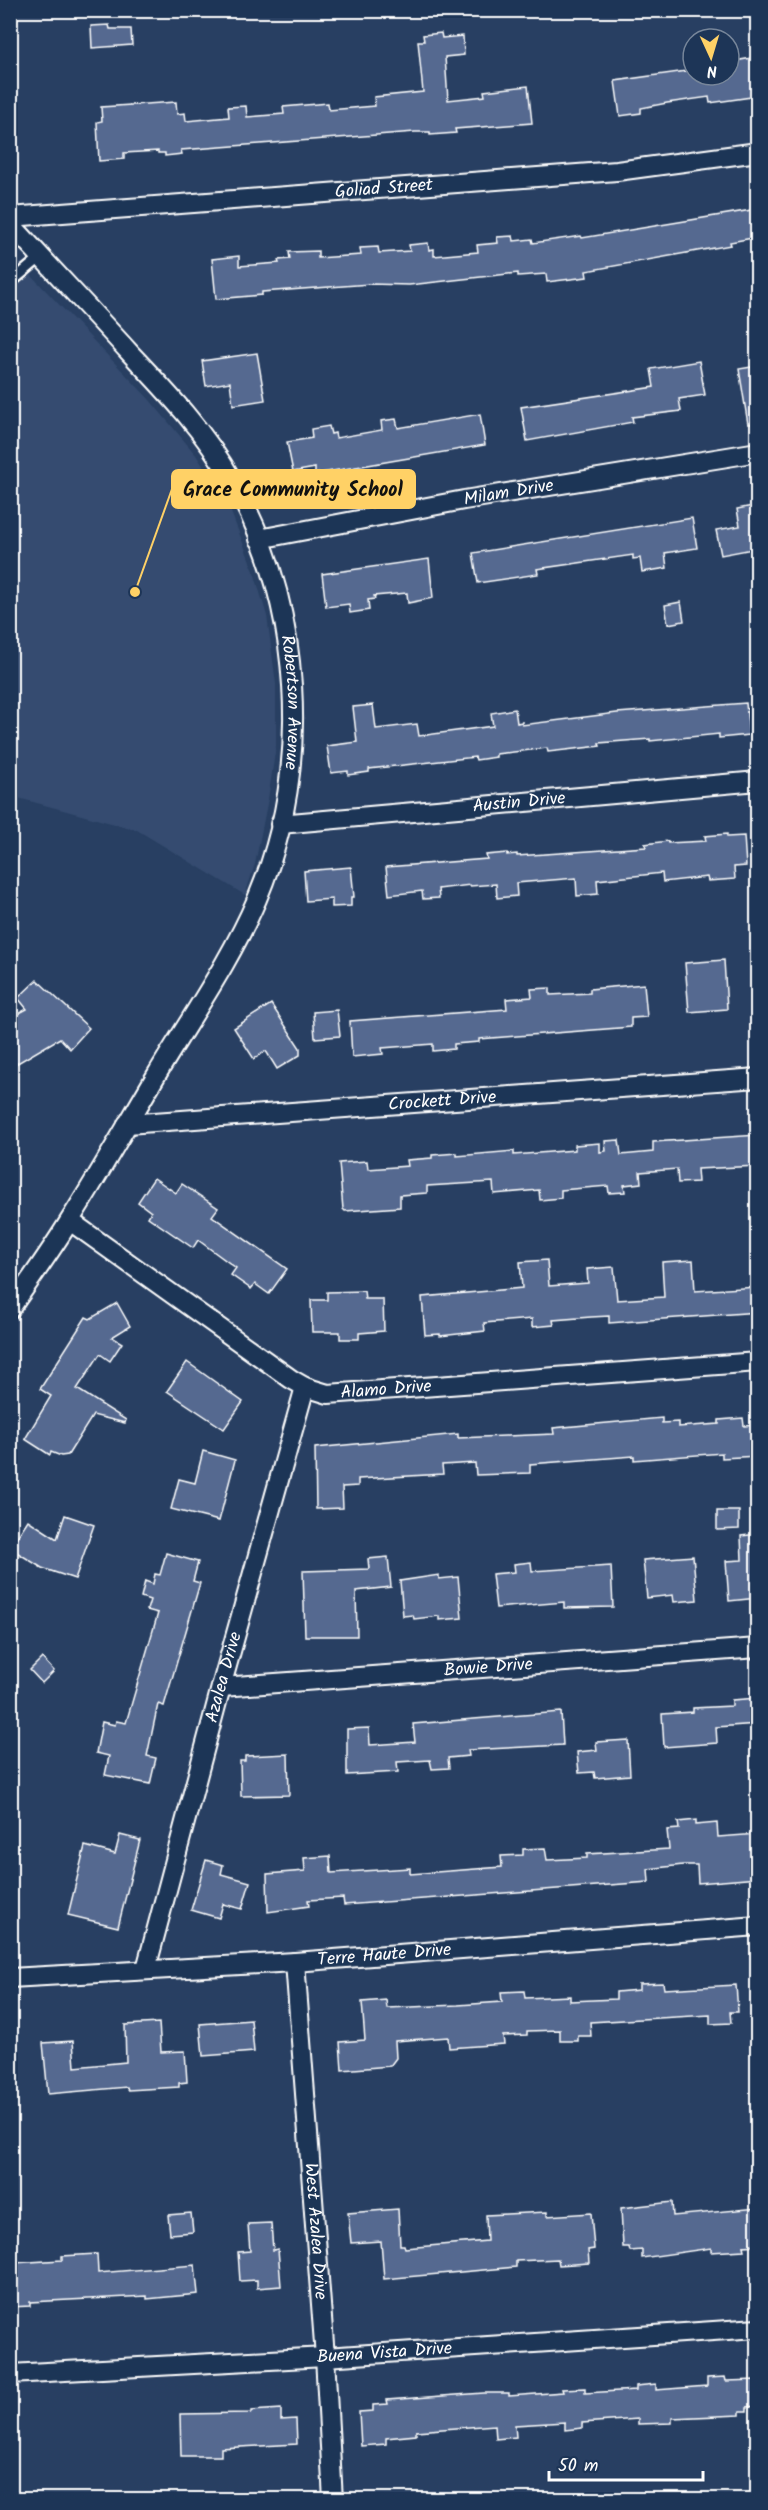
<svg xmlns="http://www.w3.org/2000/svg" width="768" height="2510" font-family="Kalam,sans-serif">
<rect width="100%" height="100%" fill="#283f62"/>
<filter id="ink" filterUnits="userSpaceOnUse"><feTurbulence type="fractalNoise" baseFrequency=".0167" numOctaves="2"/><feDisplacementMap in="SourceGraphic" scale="12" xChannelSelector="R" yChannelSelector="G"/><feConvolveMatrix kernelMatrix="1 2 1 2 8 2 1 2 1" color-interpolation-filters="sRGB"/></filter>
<g filter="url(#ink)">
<path fill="#354c70" d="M 10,253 L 149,399 L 196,455 L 229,507 L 253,569 L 267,616 L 276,684 L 276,746 L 268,799 L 255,864 L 245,895 L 137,830 L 11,796 Z"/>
<g fill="#546990" stroke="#fff" stroke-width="1.5">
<path d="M 109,25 L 110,29 L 131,29 L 132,45 L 92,48 L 91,26 Z"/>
<path d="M 441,33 L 442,38 L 463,36 L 464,55 L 445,57 L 448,100 L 485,96 L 484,91 L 528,86 L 532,123 L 455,129 L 456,133 L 430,135 L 430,132 L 415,132 L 181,150 L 182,154 L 165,156 L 165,153 L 158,153 L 158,151 L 124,153 L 124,159 L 99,161 L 97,122 L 102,121 L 101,107 L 176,102 L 177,114 L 185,113 L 186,121 L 229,117 L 228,107 L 246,106 L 247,117 L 284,114 L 283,107 L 328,103 L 329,110 L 375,106 L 374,97 L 423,92 L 418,41 L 424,41 L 423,35 Z"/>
<path d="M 758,57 L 758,96 L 710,103 L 709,97 L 667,103 L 641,108 L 641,113 L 620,116 L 615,81 L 693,70 L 693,75 L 729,75 L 729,62 Z"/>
<path d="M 758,209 L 758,237 L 730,242 L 731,245 L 586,271 L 587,277 L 547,282 L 546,274 L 518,276 L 518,273 L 409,285 L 370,284 L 262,292 L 262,295 L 216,299 L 212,259 L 239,256 L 239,266 L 279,263 L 278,260 L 290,259 L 289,252 L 318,251 L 318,258 L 361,255 L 360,248 L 378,247 L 379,253 L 410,251 L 409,245 L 428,243 L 429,250 L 434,249 L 434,256 L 478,252 L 477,245 L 498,243 L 497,237 L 513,236 L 514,241 L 532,239 L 533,243 L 581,236 L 582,238 Z"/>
<path d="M 257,353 L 265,400 L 233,405 L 230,382 L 206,386 L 202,361 Z"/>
<path d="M 699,361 L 705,395 L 679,399 L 681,411 L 632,417 L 633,422 L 527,441 L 521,407 L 654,387 L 651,369 Z"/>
<path d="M 758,366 L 758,424 L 748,424 L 739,369 Z"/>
<path d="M 480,414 L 485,445 L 315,474 L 315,468 L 293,472 L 287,442 L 312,438 L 311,429 L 329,426 L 331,434 L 335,433 L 336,438 L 382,430 L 381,421 L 396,419 L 398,428 Z"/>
<path d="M 758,505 L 758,548 L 721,555 L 716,530 L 740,526 L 737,509 Z"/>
<path d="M 692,518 L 697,548 L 665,553 L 667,568 L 642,572 L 640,558 L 633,559 L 633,555 L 537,569 L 538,574 L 478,583 L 473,553 Z"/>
<path d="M 429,559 L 433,598 L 408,603 L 407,593 L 374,596 L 375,599 L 368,600 L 369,610 L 350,613 L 349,604 L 326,607 L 322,574 Z"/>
<path d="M 681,602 L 684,621 L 668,624 L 665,605 Z"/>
<path d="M 746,703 L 749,735 L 719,738 L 719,734 L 650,741 L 650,739 L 599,743 L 600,746 L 548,752 L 547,748 L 496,754 L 496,757 L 476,760 L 475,757 L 369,769 L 369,772 L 348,775 L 348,771 L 331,773 L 327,746 L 357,742 L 353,707 L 373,705 L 376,729 L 417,724 L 419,736 L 493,726 L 491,713 L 515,709 L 517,723 L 522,722 L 522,725 L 617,713 Z"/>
<path d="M 727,834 L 727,837 L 744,836 L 746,866 L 734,867 L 735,879 L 708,881 L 707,877 L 663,882 L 662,873 L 597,880 L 598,894 L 577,896 L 576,878 L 516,883 L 517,896 L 497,898 L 496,884 L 470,886 L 470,885 L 438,889 L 439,898 L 423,899 L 422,891 L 389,895 L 386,867 L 487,859 L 486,855 L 507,853 L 507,855 L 517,854 L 517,856 L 646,847 L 645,844 L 668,841 L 668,843 L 706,841 L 705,836 Z"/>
<path d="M 351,867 L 354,897 L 351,897 L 351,906 L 332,907 L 332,899 L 306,901 L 304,871 Z"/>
<path d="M 724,960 L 727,1009 L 689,1012 L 685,963 Z"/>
<path d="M 37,980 L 89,1028 L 70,1049 L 60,1038 L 16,1064 L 10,1053 L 10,1018 L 27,1009 L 18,998 Z"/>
<path d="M 644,984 L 647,1017 L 631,1018 L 631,1027 L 479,1039 L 479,1042 L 454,1044 L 454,1049 L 433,1051 L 433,1044 L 382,1048 L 383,1054 L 352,1057 L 350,1021 L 507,1009 L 506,999 L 532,997 L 531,989 L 550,988 L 550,995 L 590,993 L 590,989 Z"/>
<path d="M 271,1004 L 300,1048 L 300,1055 L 277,1069 L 266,1051 L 254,1059 L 234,1028 Z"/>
<path d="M 337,1010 L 340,1036 L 315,1038 L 313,1012 Z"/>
<path d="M 758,1135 L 758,1166 L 697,1169 L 698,1182 L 678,1183 L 677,1169 L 640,1172 L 641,1183 L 624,1185 L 625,1192 L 609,1193 L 608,1186 L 561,1190 L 561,1198 L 540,1200 L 539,1190 L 494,1194 L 493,1182 L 427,1186 L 427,1193 L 400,1195 L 400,1207 L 345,1211 L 343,1209 L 339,1163 L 367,1161 L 368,1169 L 408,1166 L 407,1160 L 432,1158 L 432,1155 L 457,1153 L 457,1156 L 514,1151 L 514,1155 L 575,1150 L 575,1145 L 600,1143 L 600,1152 L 606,1151 L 605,1141 L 619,1140 L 621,1155 L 653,1152 L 653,1142 Z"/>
<path d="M 154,1178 L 176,1193 L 182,1184 L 218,1208 L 212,1216 L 287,1269 L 269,1294 L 255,1284 L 251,1289 L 231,1275 L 236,1268 L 198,1240 L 193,1248 L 148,1217 L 151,1212 L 138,1202 Z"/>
<path d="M 547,1260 L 549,1286 L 588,1283 L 587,1269 L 614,1267 L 617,1300 L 664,1297 L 662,1262 L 693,1260 L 695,1291 L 758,1287 L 758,1312 L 609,1323 L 609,1316 L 591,1317 L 553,1320 L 554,1325 L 532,1327 L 532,1319 L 484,1323 L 485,1331 L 440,1336 L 440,1334 L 425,1335 L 422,1297 L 522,1288 L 520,1262 Z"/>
<path d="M 364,1291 L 365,1299 L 383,1299 L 384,1331 L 359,1333 L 359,1339 L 340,1339 L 340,1332 L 312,1332 L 311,1300 L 327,1300 L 327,1292 Z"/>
<path d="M 117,1303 L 130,1326 L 112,1337 L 122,1343 L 110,1361 L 100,1354 L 77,1389 L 126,1420 L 125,1423 L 93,1415 L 68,1455 L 61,1456 L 51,1452 L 50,1455 L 25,1439 L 51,1396 L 40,1389 L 86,1317 L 90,1319 Z"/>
<path d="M 187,1362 L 243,1402 L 224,1429 L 167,1391 Z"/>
<path d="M 662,1418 L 662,1423 L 678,1422 L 678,1427 L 719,1424 L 719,1420 L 743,1418 L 744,1426 L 758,1425 L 758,1456 L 722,1458 L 722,1453 L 634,1460 L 634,1456 L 530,1464 L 530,1473 L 476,1475 L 475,1463 L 442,1465 L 443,1474 L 358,1479 L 358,1486 L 342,1487 L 343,1508 L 316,1509 L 315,1448 L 458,1434 L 458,1438 L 554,1434 L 553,1428 Z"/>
<path d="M 203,1451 L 235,1460 L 219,1521 L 171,1509 L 179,1479 L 195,1483 Z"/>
<path d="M 717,1511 L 739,1511 L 739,1529 L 717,1530 Z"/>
<path d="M 65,1515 L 94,1525 L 75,1579 L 42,1568 L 10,1548 L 28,1520 L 57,1539 Z"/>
<path d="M 758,1534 L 758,1598 L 729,1601 L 726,1561 L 742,1560 L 741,1536 Z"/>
<path d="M 166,1553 L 198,1562 L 193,1581 L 200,1583 L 164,1706 L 158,1704 L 147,1756 L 156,1758 L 150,1784 L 105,1775 L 109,1756 L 96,1753 L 102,1722 L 115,1725 L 116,1721 L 126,1723 L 158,1613 L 147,1610 L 150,1600 L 141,1597 L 145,1581 L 153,1584 L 155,1574 L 160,1575 Z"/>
<path d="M 693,1556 L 697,1600 L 674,1602 L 673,1595 L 647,1598 L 643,1560 Z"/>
<path d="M 388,1557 L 391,1587 L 356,1591 L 357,1636 L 305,1636 L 303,1571 L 369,1569 L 368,1559 Z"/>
<path d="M 531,1562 L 532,1571 L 611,1566 L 613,1607 L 564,1608 L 564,1602 L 496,1608 L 492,1574 L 515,1572 L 514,1564 Z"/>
<path d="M 439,1575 L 439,1579 L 458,1577 L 462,1618 L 439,1620 L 439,1616 L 414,1619 L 413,1615 L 403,1616 L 400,1581 Z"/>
<path d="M 42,1658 L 54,1671 L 42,1683 L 30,1670 Z"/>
<path d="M 758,1698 L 758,1724 L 716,1727 L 717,1743 L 664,1747 L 662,1714 L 693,1712 L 693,1708 L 732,1706 L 732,1700 Z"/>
<path d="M 561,1712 L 563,1745 L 468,1750 L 469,1756 L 448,1758 L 449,1768 L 432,1769 L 430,1760 L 397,1762 L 398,1772 L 347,1775 L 347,1729 L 369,1728 L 370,1745 L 415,1742 L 413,1724 Z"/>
<path d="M 628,1740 L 630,1775 L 595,1778 L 594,1772 L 579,1773 L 577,1752 L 597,1750 L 596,1742 Z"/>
<path d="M 288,1754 L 289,1795 L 241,1796 L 240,1761 L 245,1761 L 245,1756 Z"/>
<path d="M 696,1820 L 696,1825 L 717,1823 L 718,1837 L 758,1834 L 758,1878 L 698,1883 L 697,1865 L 683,1865 L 648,1869 L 649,1882 L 344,1905 L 343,1898 L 308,1900 L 309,1906 L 268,1912 L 267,1874 L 305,1871 L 304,1858 L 330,1856 L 331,1873 L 410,1868 L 410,1874 L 502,1867 L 501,1856 L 523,1855 L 523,1849 L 545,1848 L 547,1860 L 587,1858 L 587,1854 L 669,1849 L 667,1830 L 679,1829 L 678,1822 Z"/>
<path d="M 120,1835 L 140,1840 L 118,1927 L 68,1915 L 85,1846 L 115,1854 Z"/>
<path d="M 206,1860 L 223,1865 L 221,1874 L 250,1882 L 242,1909 L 223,1904 L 219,1918 L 191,1910 Z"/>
<path d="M 663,1983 L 664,1989 L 736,1985 L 738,2012 L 730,2012 L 731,2023 L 710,2024 L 710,2015 L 590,2022 L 591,2036 L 578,2036 L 578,2041 L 560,2041 L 560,2030 L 527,2031 L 527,2035 L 503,2036 L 504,2044 L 449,2048 L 448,2037 L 395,2041 L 396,2058 L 390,2066 L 342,2070 L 340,2042 L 365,2040 L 362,2002 L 386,2000 L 387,2008 L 458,2005 L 502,2002 L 501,1992 L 524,1991 L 525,1998 L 570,1996 L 570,2001 L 616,1999 L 616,1992 L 639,1990 L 639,1984 Z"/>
<path d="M 251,2020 L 254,2052 L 203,2056 L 200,2024 Z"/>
<path d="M 159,2023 L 161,2052 L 185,2051 L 187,2082 L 179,2083 L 179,2087 L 128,2090 L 127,2087 L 48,2094 L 43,2043 L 73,2041 L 75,2067 L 126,2062 L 125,2025 Z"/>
<path d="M 672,2202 L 673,2216 L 758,2208 L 758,2245 L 743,2246 L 744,2250 L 711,2252 L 711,2248 L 642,2258 L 642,2250 L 630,2251 L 629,2247 L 623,2247 L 621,2208 Z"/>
<path d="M 398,2209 L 400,2245 L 404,2245 L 405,2248 L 487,2241 L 486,2215 L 547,2212 L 547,2216 L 591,2213 L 594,2249 L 588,2250 L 589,2263 L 559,2265 L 558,2259 L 516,2261 L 516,2267 L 384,2279 L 381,2241 L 351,2243 L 348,2213 Z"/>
<path d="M 191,2213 L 193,2232 L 170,2234 L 168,2215 Z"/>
<path d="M 271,2223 L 273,2250 L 278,2249 L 281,2286 L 257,2288 L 257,2280 L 240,2281 L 238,2252 L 250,2251 L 248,2224 Z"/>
<path d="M 97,2254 L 98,2273 L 195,2265 L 198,2294 L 147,2299 L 147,2296 L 30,2302 L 30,2306 L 10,2307 L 10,2272 L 13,2271 L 13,2263 L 62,2260 L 62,2256 Z"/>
<path d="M 725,2377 L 726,2381 L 758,2380 L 758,2406 L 747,2407 L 747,2411 L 740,2411 L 740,2415 L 672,2418 L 672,2423 L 638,2424 L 638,2419 L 582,2423 L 582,2428 L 565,2430 L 565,2422 L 515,2425 L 516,2437 L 496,2439 L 495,2425 L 416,2431 L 416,2435 L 386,2438 L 386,2444 L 361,2446 L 359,2412 L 373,2411 L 373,2405 L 388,2404 L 387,2400 L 484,2393 L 509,2393 L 509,2396 L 563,2392 L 562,2389 L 585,2388 L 585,2393 L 636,2390 L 636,2386 L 656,2384 L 656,2390 L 707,2386 L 707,2378 Z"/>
<path d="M 281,2409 L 281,2420 L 296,2419 L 297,2444 L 221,2448 L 221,2456 L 181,2456 L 180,2414 L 251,2413 L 251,2411 Z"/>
</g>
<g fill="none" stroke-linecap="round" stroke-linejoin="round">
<g stroke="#fff" stroke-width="14">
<path id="service" d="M 10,283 L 41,257"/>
</g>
<g stroke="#fff" stroke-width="22">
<g id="minor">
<path id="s1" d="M 10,217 L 617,171 L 758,152"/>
<path id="s2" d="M 10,223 C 50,267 90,309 130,353 C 167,392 205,432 232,480 C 303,605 313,767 257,899 C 231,960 191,1017 157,1074 C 128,1123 100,1173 70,1220 C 51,1251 30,1280 10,1309"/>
<path id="s3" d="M 259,539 L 464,500 L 758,452"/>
<path id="s4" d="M 280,824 L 758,781"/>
<path id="s5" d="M 127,1124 L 758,1078"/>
<path id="s6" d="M 70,1221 L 291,1379 L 305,1387 L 328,1394 L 758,1362"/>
<path id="s7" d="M 221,1687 L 758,1648"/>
<path id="s8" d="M 295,1962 L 325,2357 L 333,2500"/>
<path id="s9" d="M 146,1969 L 221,1687 L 305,1387"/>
<path id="s10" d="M 10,1978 L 295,1962 L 758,1926"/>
<path id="s11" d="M 10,2374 L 325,2357 L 758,2328"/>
</g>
</g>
<use href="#service" stroke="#1d3557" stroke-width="9"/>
<use href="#minor" stroke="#1d3557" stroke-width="18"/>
</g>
</g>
<g text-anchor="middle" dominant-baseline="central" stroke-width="4.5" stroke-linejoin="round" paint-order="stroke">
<g font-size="18" fill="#fff" stroke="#1d3557">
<text stroke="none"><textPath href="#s1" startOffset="375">Goliad Street</textPath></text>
<text stroke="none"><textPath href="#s3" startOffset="254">Milam Drive</textPath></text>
<text stroke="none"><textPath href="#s2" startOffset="573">Robertson Avenue</textPath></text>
<text stroke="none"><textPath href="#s4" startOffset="240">Austin Drive</textPath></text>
<text stroke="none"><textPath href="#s5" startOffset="316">Crockett Drive</textPath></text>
<text stroke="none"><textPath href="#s6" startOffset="370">Alamo Drive</textPath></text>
<text stroke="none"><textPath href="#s7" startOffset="268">Bowie Drive</textPath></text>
<text stroke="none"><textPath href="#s9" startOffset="302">Azalea Drive</textPath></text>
<text stroke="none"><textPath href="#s10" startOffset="375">Terre Haute Drive</textPath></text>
<text stroke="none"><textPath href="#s8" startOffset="270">West Azalea Drive</textPath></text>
<text stroke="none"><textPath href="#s11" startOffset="375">Buena Vista Drive</textPath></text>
</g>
</g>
<path fill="none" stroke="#ffd166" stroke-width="2" d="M135 592L172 489"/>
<circle fill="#ffd166" stroke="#1d3557" stroke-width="2" cx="135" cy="592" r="6"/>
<rect fill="#ffd166" stroke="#ffd166" stroke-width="2" x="172" y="470" width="243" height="38" rx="6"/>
<g font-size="20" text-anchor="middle" font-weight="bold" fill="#111">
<text x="293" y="496">Grace Community School</text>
</g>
<rect width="768" height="2510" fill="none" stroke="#1d3557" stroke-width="36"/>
<rect x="18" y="18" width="732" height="2474" fill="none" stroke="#fff" stroke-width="2" filter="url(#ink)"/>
<g transform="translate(711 57) rotate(176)"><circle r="28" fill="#1d3557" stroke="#77869a" stroke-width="1.5"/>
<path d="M0-4.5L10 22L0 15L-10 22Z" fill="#ffd166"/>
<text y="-9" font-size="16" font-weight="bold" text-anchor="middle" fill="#ffffff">N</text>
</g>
<path d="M549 2471v9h154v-9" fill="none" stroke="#ffffff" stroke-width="3"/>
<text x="558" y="2471" font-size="18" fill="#ffffff" stroke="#1d3557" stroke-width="4.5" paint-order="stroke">50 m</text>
</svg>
